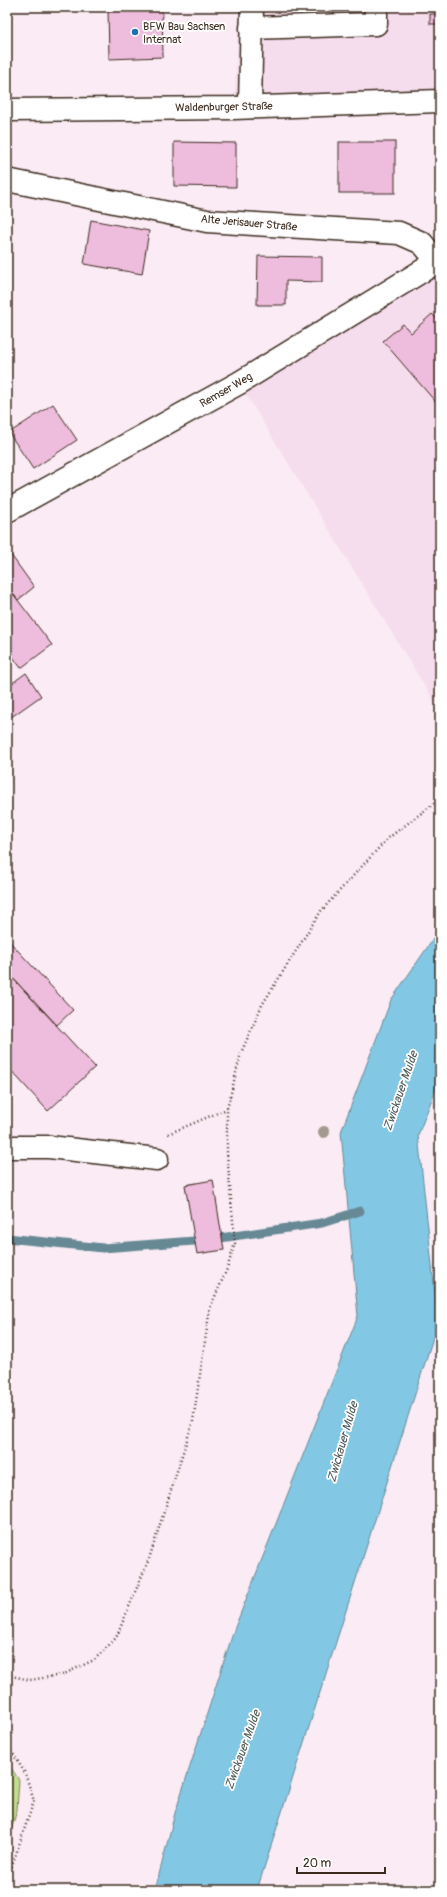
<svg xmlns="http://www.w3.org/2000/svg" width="447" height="1897" font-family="Pangolin,sans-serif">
<rect width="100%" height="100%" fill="#faebf4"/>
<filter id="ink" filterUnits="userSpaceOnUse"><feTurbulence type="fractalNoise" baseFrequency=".025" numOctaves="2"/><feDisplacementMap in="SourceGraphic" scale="8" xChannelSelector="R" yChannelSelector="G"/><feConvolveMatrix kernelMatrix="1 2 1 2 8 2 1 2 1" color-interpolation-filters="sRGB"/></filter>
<g filter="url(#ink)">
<g fill="#f6dded">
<path d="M 239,7 L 440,7 L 440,101 L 234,108 Z"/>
<path d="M 440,260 L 440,711 L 239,383 Z"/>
</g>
<path fill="#c1dc93" stroke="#7e8358" d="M 7,1762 L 19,1780 L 17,1810 L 7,1845 Z"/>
<path fill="#82c8e4" stroke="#668995" d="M 440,929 L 440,1078 L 418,1135 L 438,1322 L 257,1890 L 155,1890 L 175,1813 L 234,1630 L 358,1316 L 341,1132 L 391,1000 Z"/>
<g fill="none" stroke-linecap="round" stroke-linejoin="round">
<path stroke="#668995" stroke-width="9" d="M 7,1238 L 103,1248 L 207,1240 L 322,1223 L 360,1211"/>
</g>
<g fill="#eebcdc" stroke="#3b2a1e">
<path d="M 108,7 L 162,7 L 163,57 L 109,59 Z"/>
<rect x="430" y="14" width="10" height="10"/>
<path d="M 174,142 L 236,143 L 236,187 L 174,186 Z"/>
<rect x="339" y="142" width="56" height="51"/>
<path d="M 91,220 L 149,231 L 142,274 L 84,264 Z"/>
<path d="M 258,256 L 322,257 L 322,282 L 286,281 L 286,305 L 257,305 Z"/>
<path d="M 432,314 L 440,322 L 440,407 L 383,341 L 403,324 L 411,333 Z"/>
<path d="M 53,404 L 77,440 L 33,469 L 9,433 Z"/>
<path d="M 8,551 L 34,587 L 18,600 L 7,586 Z"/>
<path d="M 7,586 L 52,645 L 21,668 L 7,649 Z"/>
<path d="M 26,673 L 41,696 L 7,720 L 7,687 Z"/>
<path d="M 9,941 L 73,1010 L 57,1025 L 7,972 L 7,943 Z"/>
<path d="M 7,972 L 95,1067 L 48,1111 L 7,1066 Z"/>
<path d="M 213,1180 L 224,1250 L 197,1254 L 185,1185 Z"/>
</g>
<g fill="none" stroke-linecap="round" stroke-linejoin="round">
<g stroke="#3b2a1e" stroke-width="25">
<g id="minor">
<path d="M 251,28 L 376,24 L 376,7"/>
<path d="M 250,107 L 252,7"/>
<path d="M 7,110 L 234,108 L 440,101"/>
<path d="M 7,180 L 207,221 L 399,233 L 422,243 L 437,261"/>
<path d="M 7,511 L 239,383 L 440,260"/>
<path d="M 7,1147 L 49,1147 L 157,1159"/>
</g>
</g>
<g stroke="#3b2a1e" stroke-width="2.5" stroke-dasharray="1 3" stroke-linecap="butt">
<path d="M 168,1134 L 227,1109"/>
<path d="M 7,1675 L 30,1680 L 62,1675 L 94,1660 L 116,1638 L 149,1559 L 193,1421 L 210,1308 L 227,1269 L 235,1243 L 227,1154 L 227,1109 L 241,1053 L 262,1005 L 321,911 L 387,839 L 440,799"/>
<path d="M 7,1744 L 25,1773 L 34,1801 L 7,1880"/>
</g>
<use href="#minor" stroke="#fff" stroke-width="22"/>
</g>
<circle fill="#a3998e" cx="324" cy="1132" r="6"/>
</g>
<circle fill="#1f6fb2" stroke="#fff" stroke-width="1.5" cx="135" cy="32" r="4"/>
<g text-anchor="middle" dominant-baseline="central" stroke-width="3.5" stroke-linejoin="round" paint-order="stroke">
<g font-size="11" fill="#3b2a1e" stroke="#fff" text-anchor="start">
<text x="143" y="26">BFW Bau Sachsen<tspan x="143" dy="13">Internat</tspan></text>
</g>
<g font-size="11" fill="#3b2a1e" stroke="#fff">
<text transform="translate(224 107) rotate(-1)">Waldenburger Straße</text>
<text transform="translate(249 223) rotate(5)">Alte Jerisauer Straße</text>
<text transform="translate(226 390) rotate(-30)">Remser Weg</text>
</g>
<g font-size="12" font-style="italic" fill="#505959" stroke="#fff">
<text transform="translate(401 1091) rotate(-71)">Zwickauer Mulde</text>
<text transform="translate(343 1442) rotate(-74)">Zwickauer Mulde</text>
<text transform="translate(243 1750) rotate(-70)">Zwickauer Mulde</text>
</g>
</g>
<rect width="447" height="1897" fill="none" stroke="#fff" stroke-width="24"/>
<rect x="12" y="12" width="423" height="1873" fill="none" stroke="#3b2a1e" stroke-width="1.5" filter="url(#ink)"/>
<path d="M297 1867v6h88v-6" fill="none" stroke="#3b2a1e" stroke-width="2"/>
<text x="303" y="1867" font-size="12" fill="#3b2a1e" stroke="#ffffff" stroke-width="3" paint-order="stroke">20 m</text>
</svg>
